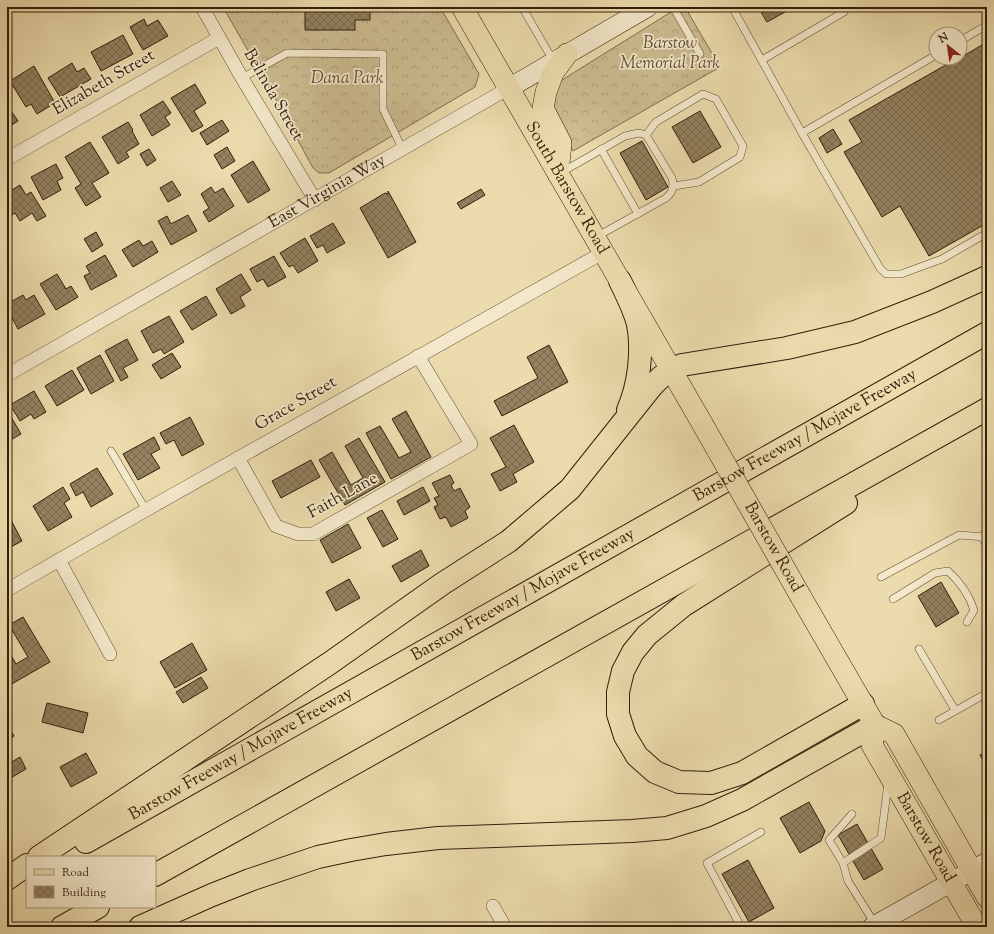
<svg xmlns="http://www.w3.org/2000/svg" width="994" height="934" font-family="'Sorts Mill Goudy',serif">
<defs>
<pattern id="forest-crowns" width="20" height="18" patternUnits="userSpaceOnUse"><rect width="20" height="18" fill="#ccbc91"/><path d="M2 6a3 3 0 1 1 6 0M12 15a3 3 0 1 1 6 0" fill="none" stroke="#b0a17c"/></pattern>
<pattern id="building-cross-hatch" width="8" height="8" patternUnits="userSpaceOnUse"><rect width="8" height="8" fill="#93815f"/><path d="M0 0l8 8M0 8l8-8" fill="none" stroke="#79694d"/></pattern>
</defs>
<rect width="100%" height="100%" fill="#ecdcad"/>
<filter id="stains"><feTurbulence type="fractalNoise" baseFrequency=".005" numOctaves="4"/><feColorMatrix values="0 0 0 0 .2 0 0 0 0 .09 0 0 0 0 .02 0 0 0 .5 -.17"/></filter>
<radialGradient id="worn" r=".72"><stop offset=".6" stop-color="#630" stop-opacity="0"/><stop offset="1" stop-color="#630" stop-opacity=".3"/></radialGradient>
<g fill="url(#forest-crowns)" stroke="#7f6d4e">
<path d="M 223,7 L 440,7 L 479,74 L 475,87 L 329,173 L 319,173 L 313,168 L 274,96 Z"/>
<path d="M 679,7 L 685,7 L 720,67 L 573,151 L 547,102 L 562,80 Z"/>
</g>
<g fill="url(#building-cross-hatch)" stroke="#321e0a">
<path d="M 305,7 L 370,7 L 370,20 L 355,20 L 355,30 L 305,30 Z"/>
<path d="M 538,7 L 549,7 L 541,12 Z"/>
<path d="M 758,7 L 794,7 L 767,22 Z"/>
<path d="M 144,19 L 147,26 L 158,20 L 168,36 L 143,50 L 130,27 Z"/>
<path d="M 123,35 L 133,54 L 101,71 L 91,52 Z"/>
<path d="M 987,42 L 987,223 L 929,256 L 900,206 L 882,217 L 844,152 L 862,142 L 849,120 L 958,58 L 960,58 Z"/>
<path d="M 72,63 L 77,72 L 84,68 L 91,79 L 60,97 L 48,78 Z"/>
<path d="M 34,66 L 55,103 L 37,114 L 31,104 L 26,107 L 10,81 Z"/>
<path d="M 195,84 L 206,103 L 194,111 L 203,126 L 192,132 L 171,98 Z"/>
<path d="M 163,101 L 171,113 L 165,117 L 170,125 L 152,136 L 140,115 Z"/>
<path d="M 7,105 L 18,121 L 7,128 Z"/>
<path d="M 700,111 L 721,147 L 693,163 L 672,127 Z"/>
<path d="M 222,120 L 229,131 L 207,145 L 200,133 Z"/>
<path d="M 128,122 L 133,130 L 132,131 L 139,144 L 126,152 L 129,157 L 118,164 L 102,137 Z"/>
<path d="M 833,129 L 842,144 L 827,153 L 819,138 Z"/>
<path d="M 642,141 L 668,187 L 646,200 L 620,153 Z"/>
<path d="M 90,142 L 109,173 L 92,183 L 101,197 L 86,206 L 75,188 L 81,184 L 65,157 Z"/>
<path d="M 227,147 L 235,161 L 222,169 L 214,155 Z"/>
<path d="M 149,149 L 156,160 L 147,166 L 140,154 Z"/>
<path d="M 253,161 L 270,190 L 248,203 L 231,175 Z"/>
<path d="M 56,164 L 63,178 L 57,181 L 61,190 L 43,200 L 31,177 Z"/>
<path d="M 172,181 L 181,195 L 168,202 L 160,188 Z"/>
<path d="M 20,185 L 26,195 L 31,192 L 46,216 L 37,221 L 32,213 L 20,221 L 15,213 L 7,218 L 7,193 Z"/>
<path d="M 211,187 L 215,193 L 223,188 L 234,206 L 209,222 L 203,212 L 209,208 L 201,194 Z"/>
<path d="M 481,189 L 485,195 L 461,209 L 457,203 Z"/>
<path d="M 388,191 L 416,242 L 388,258 L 360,208 L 385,193 L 388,194 Z"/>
<path d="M 188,215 L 197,231 L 171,245 L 158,221 L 167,216 L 171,224 Z"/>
<path d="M 333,223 L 345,243 L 327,253 L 323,245 L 317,248 L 310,236 Z"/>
<path d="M 96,232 L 103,245 L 92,252 L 84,239 Z"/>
<path d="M 305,238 L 318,261 L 298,273 L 293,265 L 289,267 L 280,253 Z"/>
<path d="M 139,240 L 143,246 L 152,241 L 158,252 L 133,267 L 122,250 Z"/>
<path d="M 105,255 L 117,276 L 91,290 L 84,276 L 90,273 L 86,266 Z"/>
<path d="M 274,256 L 286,277 L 268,287 L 263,279 L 257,282 L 250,269 Z"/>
<path d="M 57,274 L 66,289 L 71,286 L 78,297 L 56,310 L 40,284 Z"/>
<path d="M 241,274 L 251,290 L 240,297 L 245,306 L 231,314 L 216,289 Z"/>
<path d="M 23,295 L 26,300 L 34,295 L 45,314 L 18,329 L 7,308 L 7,304 Z"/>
<path d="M 206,296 L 217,315 L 192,330 L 180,311 Z"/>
<path d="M 169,316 L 184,342 L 164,354 L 161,349 L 153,353 L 141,331 Z"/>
<path d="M 127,339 L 138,360 L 123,368 L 128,377 L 121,381 L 105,351 Z"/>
<path d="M 549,345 L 568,382 L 502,416 L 494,401 L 538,378 L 527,357 Z"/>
<path d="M 172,353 L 181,367 L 161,379 L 152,365 Z"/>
<path d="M 100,355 L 114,381 L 91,394 L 77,368 Z"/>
<path d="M 72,370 L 84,390 L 57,406 L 45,386 Z"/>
<path d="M 34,391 L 46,412 L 34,419 L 31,414 L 20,421 L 10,405 Z"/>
<path d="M 7,410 L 21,434 L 7,442 Z"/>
<path d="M 406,411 L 431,457 L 391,479 L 366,433 L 380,426 L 399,458 L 411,452 L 392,419 Z"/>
<path d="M 190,417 L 204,444 L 182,456 L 174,440 L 166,444 L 160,433 Z"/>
<path d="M 514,425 L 534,462 L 513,474 L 517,482 L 500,491 L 491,474 L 506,467 L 490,438 Z"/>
<path d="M 154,437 L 160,449 L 151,454 L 160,468 L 138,480 L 123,454 Z"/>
<path d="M 359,438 L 385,482 L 345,505 L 319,460 L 332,452 L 351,485 L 363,478 L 345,446 Z"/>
<path d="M 311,460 L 320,477 L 281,498 L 272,481 Z"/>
<path d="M 97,468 L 113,494 L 91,507 L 83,492 L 76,496 L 70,484 Z"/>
<path d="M 450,475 L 454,483 L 451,485 L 454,491 L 460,488 L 470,507 L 465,511 L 468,518 L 451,527 L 446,517 L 440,519 L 434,507 L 438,505 L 434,498 L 439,496 L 432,483 Z"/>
<path d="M 63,487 L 70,499 L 64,503 L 72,517 L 48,531 L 33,506 Z"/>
<path d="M 423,487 L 430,501 L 404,515 L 397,501 Z"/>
<path d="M 382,510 L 398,539 L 383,547 L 367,518 Z"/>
<path d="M 11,520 L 22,541 L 7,549 L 7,522 Z"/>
<path d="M 348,524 L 361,548 L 332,563 L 320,540 Z"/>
<path d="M 421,550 L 429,566 L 401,582 L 392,566 Z"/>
<path d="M 349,579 L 360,598 L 336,611 L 326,592 Z"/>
<path d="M 941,582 L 959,613 L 936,627 L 918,596 Z"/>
<path d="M 23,617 L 50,662 L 10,685 L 7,680 L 7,648 L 16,664 L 28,657 L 9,625 Z"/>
<path d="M 192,643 L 207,670 L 175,688 L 160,662 Z"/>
<path d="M 201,677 L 208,688 L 183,703 L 176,692 Z"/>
<path d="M 47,703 L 88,713 L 83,733 L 42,722 Z"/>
<path d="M 7,724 L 14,736 L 7,741 Z"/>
<path d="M 987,752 L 987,767 L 980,755 Z"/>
<path d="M 86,753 L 97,773 L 71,787 L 60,767 Z"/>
<path d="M 20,757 L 26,769 L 7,780 L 7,758 L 10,763 Z"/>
<path d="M 809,802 L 825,831 L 821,841 L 800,853 L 780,818 Z"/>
<path d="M 857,824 L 883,869 L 864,880 L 838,835 Z"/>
<path d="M 748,860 L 774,908 L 749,922 L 722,874 Z"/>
</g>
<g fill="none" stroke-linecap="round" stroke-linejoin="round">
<g stroke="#604e33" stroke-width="8">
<g id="lane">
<path d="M 522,7 L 554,62"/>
<path d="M 673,7 L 700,54"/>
<path d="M 732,7 L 802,133 L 880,268 L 886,274 L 901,274 L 942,259 L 987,233"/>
<path d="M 960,41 L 987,25"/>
<path d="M 762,60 L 844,12 L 844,7"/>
<path d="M 242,78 L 287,53 L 383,54 L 383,109 L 403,150"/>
<path d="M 802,133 L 936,55"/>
<path d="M 646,135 L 656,122 L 703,94 L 716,99 L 743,146 L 740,157 L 699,182 L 674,186"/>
<path d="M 601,149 L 638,214"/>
<path d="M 562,172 L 625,136 L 639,133 L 646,135 L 672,178 C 674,187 673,192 666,198 L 596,237"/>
<path d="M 111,451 L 146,510"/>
<path d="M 881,577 L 959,535 L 985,537"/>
<path d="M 893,599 L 935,573 L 948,571 C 960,582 969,594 974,610 L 967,622"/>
<path d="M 919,649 L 955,710"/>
<path d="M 939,720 L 987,693"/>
<path d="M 843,863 L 829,840 L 852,814"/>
<path d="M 875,924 L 848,881 L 843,863 L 881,838 L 888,784"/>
<path d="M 741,927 L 707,863 L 761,832"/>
</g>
</g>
<g stroke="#604e33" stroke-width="14">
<g id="street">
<path d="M 202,7 L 242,78 L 315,200"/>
<path d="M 7,159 L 219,38"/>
<path id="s1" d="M 7,375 L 509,88"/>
<path d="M 238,458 L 276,526 L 298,534 L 313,534 L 471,444 L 418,356"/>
<path d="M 985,537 L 987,539"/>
<path d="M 59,560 L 110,654"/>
<path d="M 7,590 L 146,510 L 604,252"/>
<path d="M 493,906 L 505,927"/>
</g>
</g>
<g stroke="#321e0a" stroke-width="20">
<g id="secondary">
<path d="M 509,88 L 648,7"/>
<path d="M 872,927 L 987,862"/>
</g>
</g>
<g stroke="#321e0a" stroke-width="22">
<g id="primary">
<path id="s2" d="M 462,7 L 703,425"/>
<path d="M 558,174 L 561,143 L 543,108 L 546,92 L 553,73 L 567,54"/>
<path d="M 801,597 L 875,725 L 894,734 L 987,897"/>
<path id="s3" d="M 875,725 L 872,745 L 977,927"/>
</g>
</g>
<g stroke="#321e0a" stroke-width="24">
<g id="highway">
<path d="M 620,281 C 627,295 634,309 638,324 C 643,351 639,385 628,410"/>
<path d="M 846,503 L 684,605 L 647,635 L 633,652 L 623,671 L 618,692 L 618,714 L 625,736 L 637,756 L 655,772 L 679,782 L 711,783 L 742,773 L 863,704"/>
<path id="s4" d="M 86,842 L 987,333"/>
<path d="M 39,857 L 330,663 L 442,584 L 509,541 L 570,489 L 652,386 L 661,377 L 671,370 L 682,365 L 787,348 L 855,332 L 932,302 L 987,277"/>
<path d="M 155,875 L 987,409"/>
<path d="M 7,879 L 27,865"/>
<path d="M 62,927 L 98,907"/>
<path d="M 140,927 L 212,895 L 250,880 L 318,857 L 351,850 L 386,844 L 438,838 L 632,831 L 667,828 L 706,816 L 742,800 L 875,725"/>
</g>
</g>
<use href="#lane" stroke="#f3e8ca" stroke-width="7"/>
<use href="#street" stroke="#f3e8ca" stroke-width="13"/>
<use href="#secondary" stroke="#f3e8ca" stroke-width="19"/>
<use href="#primary" stroke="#ecdcad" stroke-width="21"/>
<use href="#highway" stroke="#ecdcad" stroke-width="22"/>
<g stroke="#321e0a" stroke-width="22" stroke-linecap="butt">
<g id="primary-bridge">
<path id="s5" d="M 703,425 L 801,597"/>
</g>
</g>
<use href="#primary-bridge" stroke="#ecdcad" stroke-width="21"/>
</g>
<g text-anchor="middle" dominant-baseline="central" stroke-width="3.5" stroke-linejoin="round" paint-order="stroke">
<g font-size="17" font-style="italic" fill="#604d32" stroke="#f3e8ca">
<text x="670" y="44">Barstow<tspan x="670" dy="20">Memorial Park</tspan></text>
<text x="347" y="79">Dana Park</text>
</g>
<g font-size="17" fill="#321e0a" stroke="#f3e8ca">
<text transform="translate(104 83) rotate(-30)">Elizabeth Street</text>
<text transform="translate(273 95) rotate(60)">Belinda Street</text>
<text stroke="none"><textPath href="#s2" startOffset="209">South Barstow Road</textPath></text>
<text stroke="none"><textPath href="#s1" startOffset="369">East Virginia Way</textPath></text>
<text transform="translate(296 404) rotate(-30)">Grace Street</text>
<text stroke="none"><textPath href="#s4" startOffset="826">Barstow Freeway / Mojave Freeway</textPath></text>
<text transform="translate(343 496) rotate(-29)">Faith Lane</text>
<text stroke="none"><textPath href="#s5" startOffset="141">Barstow Road</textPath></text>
<text stroke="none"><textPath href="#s4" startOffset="502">Barstow Freeway / Mojave Freeway</textPath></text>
<text stroke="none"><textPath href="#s4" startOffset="178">Barstow Freeway / Mojave Freeway</textPath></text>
<text stroke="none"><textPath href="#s3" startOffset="127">Barstow Road</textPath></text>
</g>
</g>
<rect width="994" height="934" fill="none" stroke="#ecdcad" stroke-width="24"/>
<rect x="8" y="8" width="978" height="918" fill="none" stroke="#321e0a" stroke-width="2"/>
<rect x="12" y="12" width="970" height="910" fill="none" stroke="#321e0a"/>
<rect x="26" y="856" width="130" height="52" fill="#f3e8ca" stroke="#a6977d"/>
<rect x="34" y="869" width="20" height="6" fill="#ecdcad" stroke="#a6977d"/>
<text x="62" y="876" font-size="12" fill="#321e0a">Road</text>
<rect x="34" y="886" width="20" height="12" fill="url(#building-cross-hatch)" stroke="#a6977d"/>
<text x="62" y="896" font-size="12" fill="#321e0a">Building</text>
<g transform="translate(948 46) rotate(330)"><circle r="19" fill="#f3e8ca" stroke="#a6977d"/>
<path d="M0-3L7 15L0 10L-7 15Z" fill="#8f2418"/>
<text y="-6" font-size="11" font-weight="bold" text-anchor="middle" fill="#321e0a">N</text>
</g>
<rect width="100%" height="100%" filter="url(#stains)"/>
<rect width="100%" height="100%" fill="url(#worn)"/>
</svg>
